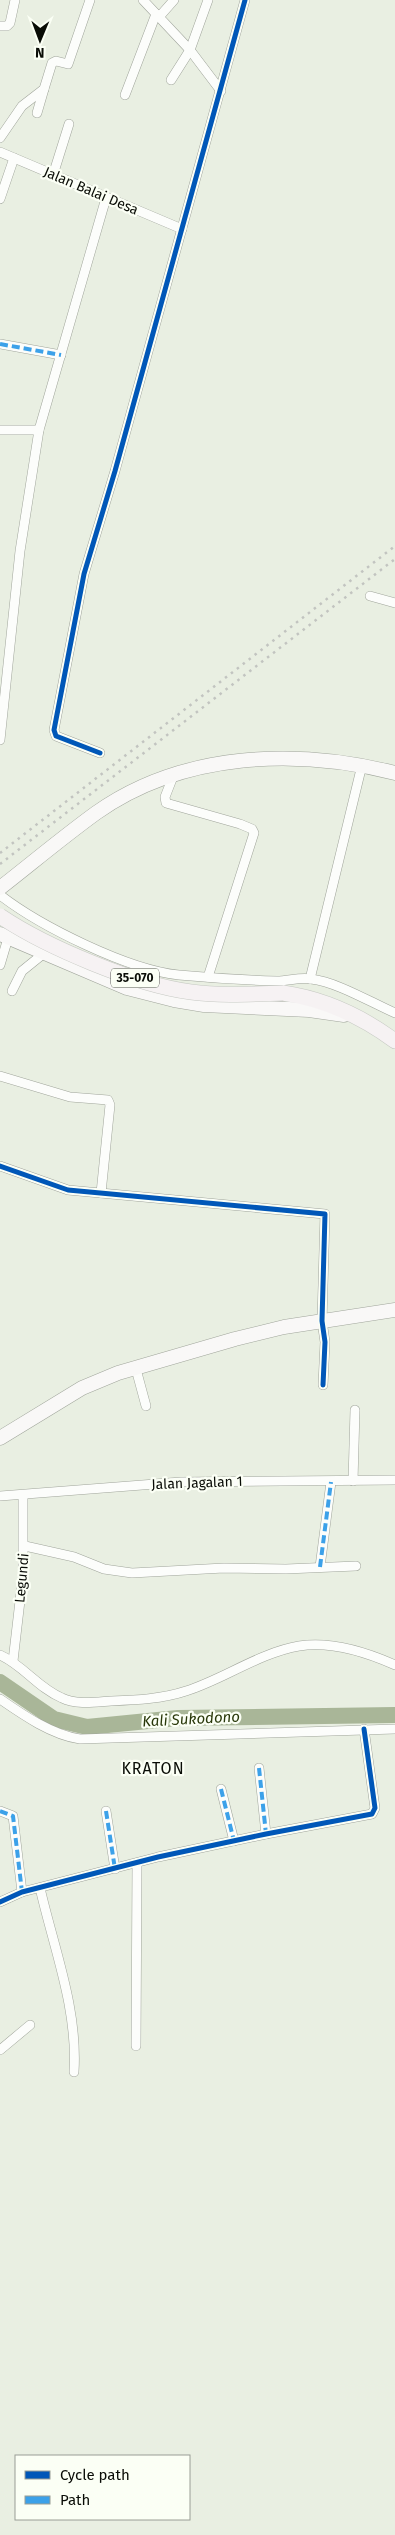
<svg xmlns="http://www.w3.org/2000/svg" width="395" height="2535" font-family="'Fira Sans',sans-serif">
<rect width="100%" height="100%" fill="#e9efe2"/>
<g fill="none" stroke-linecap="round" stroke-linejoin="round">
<path stroke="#a9b698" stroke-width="16" d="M 0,1682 L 54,1719 L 87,1727 L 178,1718 L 395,1715"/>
<g stroke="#a0a59b" stroke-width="10">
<g id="street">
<path d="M 143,0 L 190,50 L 221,91"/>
<path d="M 159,17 L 174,0"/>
<path d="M 0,26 L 7,26 L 10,23 L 15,0"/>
<path d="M 171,80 L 190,50 L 208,0"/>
<path d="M 125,95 L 156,14"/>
<path d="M 37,113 L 44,89"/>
<path d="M 0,138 L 22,106 L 44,89 L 52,63 L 56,61 L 68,64 L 90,0"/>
<path d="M 0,152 L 182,229"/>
<path d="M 53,175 L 69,124"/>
<path d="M 0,199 L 14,158"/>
<path d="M 0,344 L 61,355"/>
<path d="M 0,430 L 39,430"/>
<path d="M 370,596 L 395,603"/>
<path d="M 0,740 L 20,551 L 39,430 L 106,198"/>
<path d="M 100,753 L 56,736 L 54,730 L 84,574 L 115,471 L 245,0"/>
<path d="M 174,774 L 165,797 L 166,803 L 240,824 L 252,829 L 254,833 L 208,977"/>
<path d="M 0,895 C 40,926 128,970 179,975 C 211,978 244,980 277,981 C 288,981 300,977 311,979 C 337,982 370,1002 395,1013"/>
<path d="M 0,965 L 8,938"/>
<path d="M 310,979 L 362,765"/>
<path d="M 12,991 L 22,971 L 43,954"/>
<path d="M 0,1076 L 70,1097 L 108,1100 L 110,1105 L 101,1193"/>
<path d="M 0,1166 L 68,1190 L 325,1214 L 322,1321 L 325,1342 L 323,1385"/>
<path d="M 136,1369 L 146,1406"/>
<path d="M 353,1481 L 355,1410"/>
<path d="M 0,1496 L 181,1482 L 395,1480"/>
<path d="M 25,1546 L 74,1557 L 104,1569 L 132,1573 L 224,1568 L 286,1569 L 356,1566"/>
<path d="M 320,1567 L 331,1482"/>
<path d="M 0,1655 C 23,1665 38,1688 62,1698 C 76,1705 96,1702 111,1701 C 136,1700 162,1699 186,1691 C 224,1679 259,1653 299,1646 C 331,1641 366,1652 395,1665"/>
<path d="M 13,1661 L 23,1575 L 23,1495"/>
<path d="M 0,1699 C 23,1715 52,1735 80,1739 L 395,1729"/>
<path d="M 259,1768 L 266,1834"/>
<path d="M 221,1789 L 234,1841"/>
<path d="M 0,1811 L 13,1816 L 22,1892"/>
<path d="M 106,1811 L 115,1869"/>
<path d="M 40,1888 C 54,1949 78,2009 74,2072"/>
<path d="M 0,1902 L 22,1892 L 158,1857 L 266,1834 L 372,1814 L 375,1808 L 364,1729"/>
<path d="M 136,2046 L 137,1863"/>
<path d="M 0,2050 L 30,2025"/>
</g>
</g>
<g stroke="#a0a59b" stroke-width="15">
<g id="secondary">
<path d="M 0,888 C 32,863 63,837 96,813 C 182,752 296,748 395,773"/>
<path d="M 0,934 L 127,988 L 174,1000 L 204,1005 L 309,1010 L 344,1015"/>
<path d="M 0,1438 L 82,1388 L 118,1373 L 235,1339 L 284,1327 L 395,1310"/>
</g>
</g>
<g stroke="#c6c9c3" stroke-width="16">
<path id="primary" d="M 283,993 C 325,999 361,1016 395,1041"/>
</g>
<use href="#street" stroke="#fcfdfb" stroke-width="9"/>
<use href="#secondary" stroke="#f9f8f7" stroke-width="14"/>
<use href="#primary" stroke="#f6f2f3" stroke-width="15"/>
<g stroke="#c2c4c0" stroke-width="2.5" stroke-dasharray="2.5 5" stroke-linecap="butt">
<path d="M 0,853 L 395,546"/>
<path d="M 0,864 L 395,559"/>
</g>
<g stroke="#c6c9c3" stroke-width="16" stroke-linecap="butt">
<path id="primary-bridge" d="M 0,916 C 46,947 136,985 191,992 C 221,996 252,994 283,993"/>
</g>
<use href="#primary-bridge" stroke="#f6f2f3" stroke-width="15"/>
<g stroke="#3ca1e9" stroke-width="4" stroke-dasharray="8 4" stroke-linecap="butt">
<path d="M 0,344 L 61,355"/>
<path d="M 320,1567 L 331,1482"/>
<path d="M 259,1768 L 266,1834"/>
<path d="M 221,1789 L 234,1841"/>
<path d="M 0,1811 L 13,1816 L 22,1892"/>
<path d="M 106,1811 L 115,1869"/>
</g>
<g stroke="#fbfff5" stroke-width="8">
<g id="cycleway">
<path d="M 100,753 L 56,736 L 54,730 L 84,574 L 115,471 L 245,0"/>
<path d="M 0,1166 L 68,1190 L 325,1214 L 322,1321 L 325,1342 L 323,1385"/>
<path d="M 0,1902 L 22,1892 L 158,1857 L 266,1834 L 372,1814 L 375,1808 L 364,1729"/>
</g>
</g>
<use href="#cycleway" stroke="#0057b8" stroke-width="5"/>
</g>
<g text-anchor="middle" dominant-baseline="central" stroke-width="4.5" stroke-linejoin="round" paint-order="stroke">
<rect fill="#fbfff5" stroke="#52554e" stroke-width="1" x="111" y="968.5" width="48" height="19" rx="4"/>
<g font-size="12" font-weight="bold" fill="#090c06">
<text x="135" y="978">35-070</text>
</g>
<g font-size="14" fill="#090c06" stroke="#fbfff5">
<text transform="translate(91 191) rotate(23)">Jalan Balai Desa</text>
<text transform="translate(197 1483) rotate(-2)">Jalan Jagalan 1</text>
<text transform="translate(22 1578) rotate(-85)">Legundi</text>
</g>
<g font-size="15" font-style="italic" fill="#283709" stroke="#fbfff5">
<text transform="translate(191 1719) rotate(-3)">Kali Sukodono</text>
</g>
<g font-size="16" letter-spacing="1" fill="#090c06" stroke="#fbfff5">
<text x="153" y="1768">KRATON</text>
</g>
</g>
<rect x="15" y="2455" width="175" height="65" fill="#fbfff5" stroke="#9a9e95"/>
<rect x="25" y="2471" width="25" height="8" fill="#0057b8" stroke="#9a9e95"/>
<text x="60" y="2480" font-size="15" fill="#090c06">Cycle path</text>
<rect x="25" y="2496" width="25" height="8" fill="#3ca1e9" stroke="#9a9e95"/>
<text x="60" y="2505" font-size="15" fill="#090c06">Path</text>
<g transform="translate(40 40) rotate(181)" stroke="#fbfff5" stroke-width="4" paint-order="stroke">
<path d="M0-4L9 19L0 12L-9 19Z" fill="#090c06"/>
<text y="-8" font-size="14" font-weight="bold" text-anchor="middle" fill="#090c06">N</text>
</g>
</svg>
